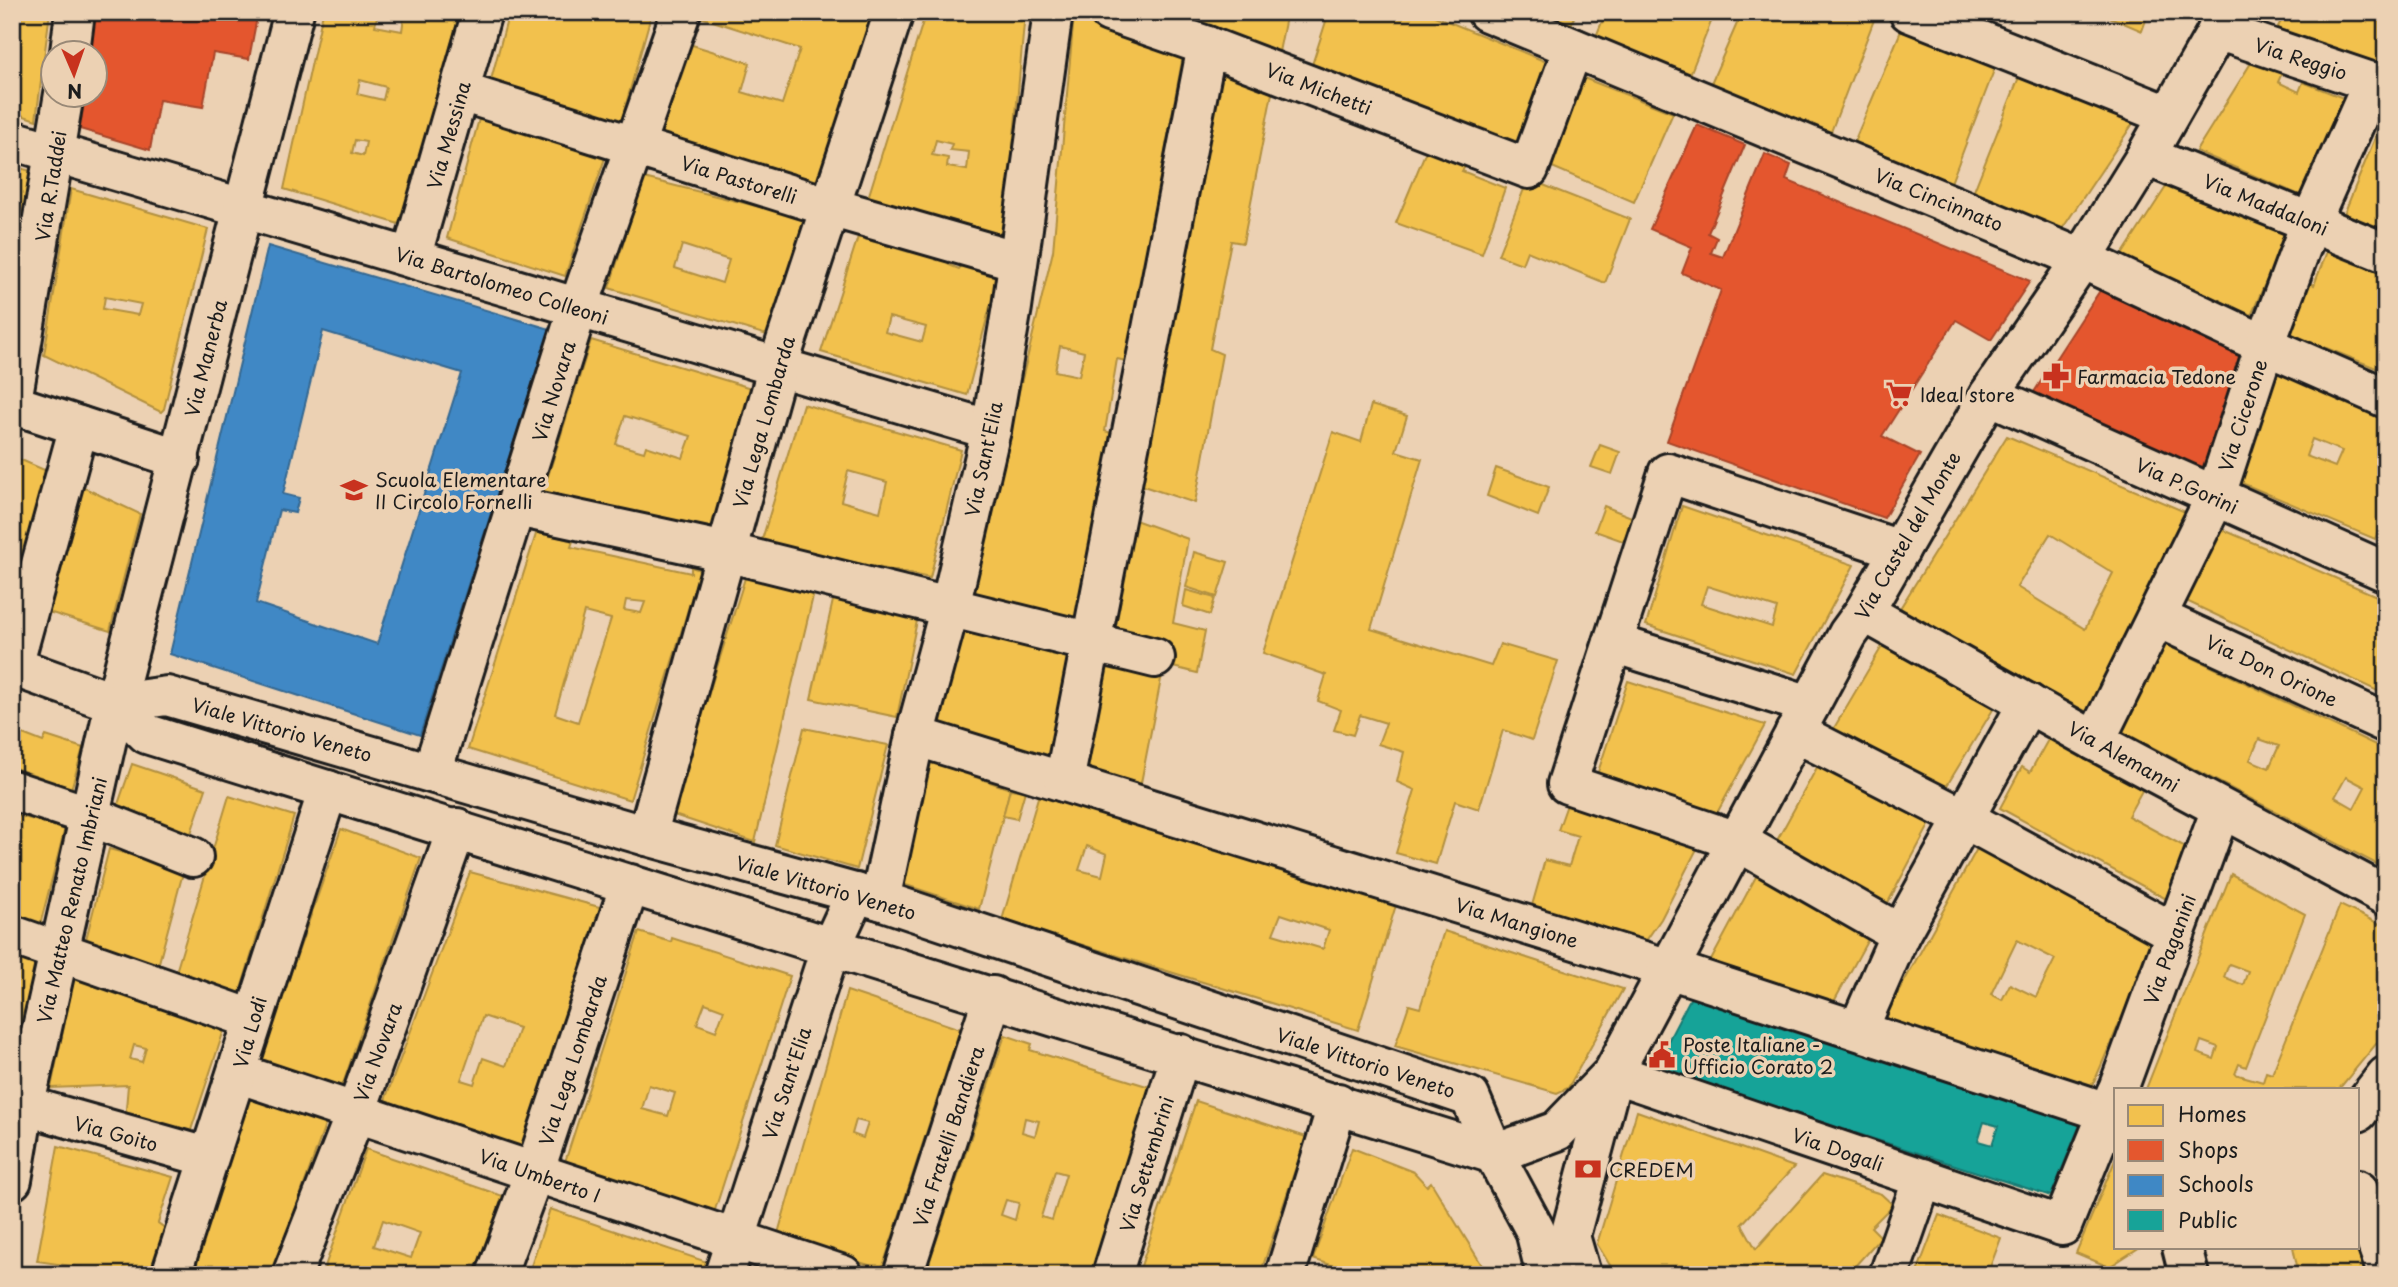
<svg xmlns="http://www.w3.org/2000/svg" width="2398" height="1287" font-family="'Playpen Sans',sans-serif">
<rect width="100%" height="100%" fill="#ecd1b3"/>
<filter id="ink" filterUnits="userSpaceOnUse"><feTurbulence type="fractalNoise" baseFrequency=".0143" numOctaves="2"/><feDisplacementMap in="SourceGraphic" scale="14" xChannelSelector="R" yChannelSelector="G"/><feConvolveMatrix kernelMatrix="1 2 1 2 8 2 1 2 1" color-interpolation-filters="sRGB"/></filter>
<g filter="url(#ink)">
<g fill="#f2c14e" stroke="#b2903f" stroke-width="2" fill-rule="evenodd">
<path d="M 12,12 L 50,12 L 36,120 L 12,112 Z"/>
<path d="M 323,12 L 460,12 L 402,225 L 284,189 ZM 378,12 L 404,17 L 402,31 L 375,26 ZM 360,80 L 386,87 L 383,100 L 357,94 ZM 355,140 L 366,142 L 363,156 L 352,153 Z"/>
<path d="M 509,12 L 652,12 L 619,129 L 491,80 Z"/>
<path d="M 695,12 L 881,12 L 825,185 L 658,132 L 686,43 L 750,63 L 742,92 L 782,104 L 800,49 L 694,15 Z"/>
<path d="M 926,12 L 1025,12 L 1005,239 L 868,198 ZM 936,140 L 952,144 L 950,150 L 969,152 L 967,170 L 947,167 L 948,158 L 932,155 Z"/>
<path d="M 1172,12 L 1287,12 L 1279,52 Z"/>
<path d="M 1329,12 L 1425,12 L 1554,65 L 1521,153 L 1312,65 Z"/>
<path d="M 1531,12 L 1576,12 L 1570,28 Z"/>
<path d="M 1606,12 L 1715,12 L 1687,82 L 1595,39 Z"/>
<path d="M 1742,12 L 1877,12 L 1829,137 L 1708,90 Z"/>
<path d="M 2098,12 L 2149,12 L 2142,31 Z"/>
<path d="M 2286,12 L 2386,12 L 2386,76 L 2274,34 Z"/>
<path d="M 1074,15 L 1183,56 L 1126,361 L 1117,359 L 1105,431 L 1111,433 L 1109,441 L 1117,443 L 1081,623 L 966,597 L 978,562 L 1053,251 ZM 1060,346 L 1084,352 L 1079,376 L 1055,371 Z"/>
<path d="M 1903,26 L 1996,65 L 1949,188 L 1852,147 Z"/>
<path d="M 2251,63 L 2282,73 L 2278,82 L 2299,92 L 2303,82 L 2356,103 L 2314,201 L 2196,151 Z"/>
<path d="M 1214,68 L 1273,88 L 1243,243 L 1231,241 L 1210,349 L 1222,354 L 1195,503 L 1137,484 Z"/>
<path d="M 2021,72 L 2136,119 L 2060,232 L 1972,196 Z"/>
<path d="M 1581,77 L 1673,113 L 1634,202 L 1545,164 Z"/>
<path d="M 2386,111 L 2386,232 L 2344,214 Z"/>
<path d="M 479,119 L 606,155 L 565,276 L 447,238 Z"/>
<path d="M 1428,146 L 1467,164 L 1462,171 L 1505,188 L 1482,254 L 1396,223 Z"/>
<path d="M 12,166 L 31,171 L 12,284 Z"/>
<path d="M 2177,170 L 2292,222 L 2250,318 L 2118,261 Z"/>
<path d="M 644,178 L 816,221 L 777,338 L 609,288 ZM 682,245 L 729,260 L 722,283 L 675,268 Z"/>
<path d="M 1528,179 L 1630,219 L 1605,283 L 1527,251 L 1522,264 L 1498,255 Z"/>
<path d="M 71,189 L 208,229 L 164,409 L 161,412 L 44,355 ZM 105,297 L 141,304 L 138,315 L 103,309 Z"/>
<path d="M 858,237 L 909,252 L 911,247 L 951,259 L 949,265 L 959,269 L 962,264 L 1006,276 L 996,308 L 990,307 L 967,395 L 821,352 ZM 889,317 L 926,327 L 922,342 L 885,332 Z"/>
<path d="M 2331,241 L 2386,264 L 2386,372 L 2289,333 L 2310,283 L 2314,285 Z"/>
<path d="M 591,340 L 761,391 L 715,532 L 542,495 ZM 625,416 L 691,436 L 683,458 L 646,446 L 644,452 L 616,444 Z"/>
<path d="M 2276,369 L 2386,417 L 2386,513 L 2375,539 L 2230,478 ZM 2312,439 L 2342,451 L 2335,467 L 2306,456 Z"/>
<path d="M 803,404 L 961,450 L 930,578 L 761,543 ZM 848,471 L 887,482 L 880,512 L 841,501 Z"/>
<path d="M 1371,405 L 1407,416 L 1396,451 L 1422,459 L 1371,629 L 1491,666 L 1500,644 L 1558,661 L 1532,740 L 1503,730 L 1479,809 L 1455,801 L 1436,864 L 1396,853 L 1415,790 L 1397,782 L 1404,752 L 1378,744 L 1386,723 L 1360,715 L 1353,735 L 1334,730 L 1341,710 L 1318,701 L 1326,675 L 1263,653 L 1333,432 L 1361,442 Z"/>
<path d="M 2007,436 L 2190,514 L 2096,717 L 1899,610 ZM 2050,534 L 2113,573 L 2085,629 L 2017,587 Z"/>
<path d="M 1600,445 L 1620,452 L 1612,474 L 1591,467 Z"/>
<path d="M 12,456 L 56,475 L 12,631 Z"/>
<path d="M 1496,468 L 1549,487 L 1538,516 L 1487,496 Z"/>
<path d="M 74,483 L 140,514 L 110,631 L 42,610 Z"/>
<path d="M 1604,506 L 1634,518 L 1623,541 L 1595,531 Z"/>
<path d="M 1682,506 L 1854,565 L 1796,674 L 1646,625 ZM 1707,586 L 1777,608 L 1772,627 L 1701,604 Z"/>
<path d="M 1132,519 L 1188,539 L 1173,623 L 1205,631 L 1197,673 L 1165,665 L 1111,635 Z"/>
<path d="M 2212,525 L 2386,600 L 2386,695 L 2182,599 Z"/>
<path d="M 537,531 L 573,541 L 571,547 L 691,573 L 691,567 L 700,570 L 630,800 L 468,749 ZM 626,600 L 645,602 L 641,613 L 624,610 ZM 584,612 L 611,619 L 578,722 L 555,714 Z"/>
<path d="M 1194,552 L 1228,562 L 1217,597 L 1186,587 Z"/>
<path d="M 745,578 L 814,592 L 755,842 L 671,814 Z"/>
<path d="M 1186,590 L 1215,598 L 1210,615 L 1183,606 Z"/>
<path d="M 834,596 L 918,616 L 897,717 L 811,699 Z"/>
<path d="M 964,624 L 1073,653 L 1054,764 L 940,726 Z"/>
<path d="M 1884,643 L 1997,703 L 1943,792 L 1831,733 Z"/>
<path d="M 2164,644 L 2386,750 L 2386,869 L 2123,732 ZM 2259,739 L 2279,746 L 2269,768 L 2250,760 ZM 2346,777 L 2365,787 L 2354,808 L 2335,797 Z"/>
<path d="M 1105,656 L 1163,669 L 1140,788 L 1085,772 Z"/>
<path d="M 1628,681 L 1765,725 L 1717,813 L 1596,778 Z"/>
<path d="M 804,728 L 888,745 L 857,869 L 775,845 Z"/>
<path d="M 15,731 L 43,742 L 46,736 L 83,748 L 70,793 L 39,783 L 41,777 L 12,767 Z"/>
<path d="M 2049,738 L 2055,738 L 2144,787 L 2128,816 L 2191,850 L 2170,901 L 2000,808 L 2022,767 L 2030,772 Z"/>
<path d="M 1821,760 L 1933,818 L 1884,910 L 1774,846 Z"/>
<path d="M 929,761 L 1010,789 L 979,909 L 897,882 Z"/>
<path d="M 132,764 L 206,789 L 189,839 L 115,813 Z"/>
<path d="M 1010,789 L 1025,791 L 1017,819 L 1003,816 Z"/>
<path d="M 1039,794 L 1396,905 L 1358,1030 L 1002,920 ZM 1087,846 L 1107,854 L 1102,876 L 1079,870 ZM 1281,914 L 1329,930 L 1323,949 L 1273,934 Z"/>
<path d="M 229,796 L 294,816 L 237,1002 L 173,982 Z"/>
<path d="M 1569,799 L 1701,841 L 1661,919 L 1643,945 L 1531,909 L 1545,860 L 1569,866 L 1578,836 L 1558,830 Z"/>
<path d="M 12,814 L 65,828 L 40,925 L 12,918 Z"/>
<path d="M 341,829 L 421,858 L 338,1098 L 257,1070 Z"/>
<path d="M 1979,845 L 2154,942 L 2092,1087 L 1881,1024 ZM 2017,940 L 2055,959 L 2036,997 L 2010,984 L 2002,1000 L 1991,994 Z"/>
<path d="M 109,849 L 184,869 L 157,970 L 83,951 Z"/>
<path d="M 1759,871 L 1871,934 L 1831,1007 L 1708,966 Z"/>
<path d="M 470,872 L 603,908 L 520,1152 L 382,1108 ZM 483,1016 L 519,1028 L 506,1066 L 483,1058 L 474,1084 L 461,1080 Z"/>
<path d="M 2231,874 L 2305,914 L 2246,1067 L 2239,1064 L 2235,1074 L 2263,1082 L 2266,1072 L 2272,1074 L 2340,905 L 2386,927 L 2386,1032 L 2339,1089 L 2146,1089 ZM 2229,964 L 2248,971 L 2243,985 L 2224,977 ZM 2201,1041 L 2218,1047 L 2214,1059 L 2197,1053 Z"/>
<path d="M 1444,931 L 1623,989 L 1568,1088 L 1557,1093 L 1395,1046 L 1409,1005 L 1420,1008 Z"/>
<path d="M 639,932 L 671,942 L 672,938 L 790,976 L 714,1213 L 564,1165 ZM 705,1003 L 724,1010 L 716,1031 L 697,1024 ZM 649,1085 L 675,1093 L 668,1116 L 642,1109 Z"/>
<path d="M 12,946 L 39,955 L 12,1059 Z"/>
<path d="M 75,974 L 224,1030 L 189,1136 L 125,1120 L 128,1085 L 51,1088 ZM 134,1045 L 146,1048 L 142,1062 L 130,1059 Z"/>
<path d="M 847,991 L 960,1029 L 882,1269 L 777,1237 ZM 856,1120 L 868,1123 L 863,1138 L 852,1134 Z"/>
<path d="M 1005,1035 L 1032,1044 L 1030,1050 L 1153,1088 L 1095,1275 L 925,1275 ZM 1025,1118 L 1039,1121 L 1035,1136 L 1022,1132 ZM 1055,1171 L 1066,1174 L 1052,1220 L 1041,1217 ZM 1006,1200 L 1019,1203 L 1015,1220 L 1001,1215 Z"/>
<path d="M 252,1090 L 328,1117 L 272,1275 L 185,1275 Z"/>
<path d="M 1196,1101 L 1306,1137 L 1260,1275 L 1138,1275 Z"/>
<path d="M 1637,1111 L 1794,1167 L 1742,1224 L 1756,1249 L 1822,1175 L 1881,1194 L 1893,1205 L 1871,1227 L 1881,1237 L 1847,1275 L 1742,1275 L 1736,1268 L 1718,1271 L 1721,1275 L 1616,1275 L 1597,1244 Z"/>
<path d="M 58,1146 L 173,1177 L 158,1223 L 169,1231 L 154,1275 L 132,1275 L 37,1261 Z"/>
<path d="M 1352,1148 L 1414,1172 L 1427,1186 L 1431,1182 L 1488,1275 L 1361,1275 L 1313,1259 Z"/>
<path d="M 366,1149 L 506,1197 L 480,1275 L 322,1275 ZM 383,1220 L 420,1233 L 411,1258 L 374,1246 Z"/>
<path d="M 2116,1158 L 2116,1247 L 2140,1247 L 2109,1267 L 2076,1253 Z"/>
<path d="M 550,1209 L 707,1262 L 702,1275 L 528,1275 Z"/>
<path d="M 1939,1215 L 2001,1238 L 1987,1275 L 1916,1275 Z"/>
<path d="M 2358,1245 L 2364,1275 L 2299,1275 L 2293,1247 Z"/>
</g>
<g fill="#e4572e" stroke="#a84529" stroke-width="2">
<path d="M 96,12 L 258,12 L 249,59 L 213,53 L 203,107 L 159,100 L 150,150 L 80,129 L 85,94 L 94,94 L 94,52 L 90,52 Z"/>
<path d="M 1697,125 L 1745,145 L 1708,233 L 1717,238 L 1711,253 L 1723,257 L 1765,154 L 1791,165 L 1786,180 L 2030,281 L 1991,340 L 1956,320 L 1882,436 L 1920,455 L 1884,518 L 1667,441 L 1721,290 L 1682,273 L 1692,247 L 1650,229 Z"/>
<path d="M 2101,289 L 2253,354 L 2205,471 L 2032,395 Z"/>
</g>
<path fill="#3f88c5" stroke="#346892" stroke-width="2" fill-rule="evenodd" d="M 268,246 L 550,329 L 420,735 L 170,654 ZM 323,331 L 462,373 L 377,644 L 256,603 L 279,510 L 295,513 L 299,498 L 283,494 Z"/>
<path fill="#17a398" stroke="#187a73" stroke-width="2" fill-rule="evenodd" d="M 1691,997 L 2082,1120 L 2051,1196 L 1654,1068 ZM 1984,1122 L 1998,1126 L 1992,1145 L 1978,1141 Z"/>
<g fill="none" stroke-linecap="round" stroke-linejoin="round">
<g stroke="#1c1c1c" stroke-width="44">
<g id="street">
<path d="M 1109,12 L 1207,46 L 1529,169 L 1573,48"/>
<path d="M 1487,12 L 2082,259 L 2265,345 L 2386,398"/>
<path d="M 1909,12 L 2168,115"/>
<path d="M 2217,30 L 2386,87"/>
<path d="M 70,52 L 75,12"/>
<path d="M 461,92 L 830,207 L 1018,261"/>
<path d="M 12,140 L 991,430"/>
<path d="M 2146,156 L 2386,253"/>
<path d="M 411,258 L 482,12"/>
<path d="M 1989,395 L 2386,572"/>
<path d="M 12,401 L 64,94"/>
<path d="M 12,404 L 180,459"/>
<path d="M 517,507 L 726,552 L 1155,658"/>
<path d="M 1900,550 L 1668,473 L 1567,784 L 1737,841 L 1900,934"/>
<path d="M 1864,612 L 2095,741 L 2386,896"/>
<path d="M 2158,618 L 2386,723"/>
<path d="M 1613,643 L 1810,705"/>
<path d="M 12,670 L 79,426"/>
<path d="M 1795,732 L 1965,819 L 2175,933"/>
<path d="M 915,736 L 1669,969 L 2116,1115"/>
<path d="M 2095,741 L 2215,498 L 2265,345 L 2311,221 L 2373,82"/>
<path d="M 432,772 L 578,308 L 681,12"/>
<path d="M 1064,782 L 1207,46"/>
<path d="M 12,790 L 90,816 L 193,857"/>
<path d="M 647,836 L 778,366 L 894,12"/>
<path d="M 880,900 L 915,736 L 950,607 L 991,430 L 1012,307 L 1053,12"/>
<path d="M 12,935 L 252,1019"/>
<path d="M 1858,1030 L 1900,934 L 2028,703"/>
<path d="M 237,1073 L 843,1275"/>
<path d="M 1613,1073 L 2062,1226 L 2116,1093"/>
<path d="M 2118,1089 L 2221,809"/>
<path d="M 12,1102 L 207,1157"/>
<path d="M 2358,1112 L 2386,1076"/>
<path d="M 12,1180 L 24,1108 L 115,703 L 294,12"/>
<path d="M 2358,1190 L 2386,1270"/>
<path d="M 2182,1247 L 2189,1275"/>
<path d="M 171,1275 L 328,790"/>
<path d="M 292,1275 L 356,1112 L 457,828"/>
<path d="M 496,1275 L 534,1173 L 630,884"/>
<path d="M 724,1275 L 830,949 L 856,893"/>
<path d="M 903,1275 L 993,996"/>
<path d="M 1112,1275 L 1181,1054"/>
<path d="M 1285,1275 L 1338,1103"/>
<path d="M 1889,1275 L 1923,1178"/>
</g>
</g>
<g stroke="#1c1c1c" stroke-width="44">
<g id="secondary">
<path d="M 12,666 L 115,703 L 147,734 L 1494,1154"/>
<path d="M 115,703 L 167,696 L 647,836 L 880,900 L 1470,1097 L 1494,1154 L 1535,1230 L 1546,1275"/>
<path d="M 1494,1154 L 1557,1131 L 1613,1073 L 1848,634 L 1864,612 L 1989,395 L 2082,259 L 2146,156 L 2228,12"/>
<path d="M 1581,1274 L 1570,1236 L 1612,1078"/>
</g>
</g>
<use href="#street" stroke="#ecd1b3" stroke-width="38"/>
<use href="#secondary" stroke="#ecd1b3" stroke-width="38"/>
</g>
</g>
<defs>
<g id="pharmacy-bare" transform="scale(2.1)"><path d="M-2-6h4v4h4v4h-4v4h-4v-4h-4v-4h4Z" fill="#c8321e" stroke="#ecd1b3" stroke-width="2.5" paint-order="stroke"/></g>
<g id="supermarket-bare" transform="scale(2.1)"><path d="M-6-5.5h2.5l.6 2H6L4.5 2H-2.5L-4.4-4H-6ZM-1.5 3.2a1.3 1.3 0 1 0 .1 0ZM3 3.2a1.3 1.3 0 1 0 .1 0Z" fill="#c8321e" stroke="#ecd1b3" stroke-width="2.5" paint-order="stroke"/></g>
<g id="school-bare" transform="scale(2.1)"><path d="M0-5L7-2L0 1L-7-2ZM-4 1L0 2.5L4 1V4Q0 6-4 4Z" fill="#c8321e" stroke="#ecd1b3" stroke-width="2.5" paint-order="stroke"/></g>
<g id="civic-bare" transform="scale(2.1)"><path d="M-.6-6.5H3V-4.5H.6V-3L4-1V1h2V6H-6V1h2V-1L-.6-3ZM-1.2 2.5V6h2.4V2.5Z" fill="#c8321e" stroke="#ecd1b3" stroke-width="2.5" paint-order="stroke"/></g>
<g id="bank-bare" transform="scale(2.1)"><path d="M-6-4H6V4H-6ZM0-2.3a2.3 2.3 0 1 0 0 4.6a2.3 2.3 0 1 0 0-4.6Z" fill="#c8321e" stroke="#ecd1b3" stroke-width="2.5" paint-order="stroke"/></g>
</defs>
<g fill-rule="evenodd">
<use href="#pharmacy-bare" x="2056" y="376"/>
<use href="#supermarket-bare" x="1899" y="394"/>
<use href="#school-bare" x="354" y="490"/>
<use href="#civic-bare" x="1662" y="1055"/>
<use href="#bank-bare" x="1588" y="1169"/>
</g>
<g text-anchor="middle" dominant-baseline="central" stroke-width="7" stroke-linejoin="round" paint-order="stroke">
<g font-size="19" fill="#1c1c1c" stroke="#ecd1b3">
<text transform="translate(2301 58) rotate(18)">Via Reggio</text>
<text transform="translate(1319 88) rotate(21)">Via Michetti</text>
<text transform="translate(448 135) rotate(-74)">Via Messina</text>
<text transform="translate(739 179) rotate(17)">Via Pastorelli</text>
<text transform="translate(50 186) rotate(-81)">Via R.Taddei</text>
<text transform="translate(1939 199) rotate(22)">Via Cincinnato</text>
<text transform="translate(2266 204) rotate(22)">Via Maddaloni</text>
<text transform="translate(502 285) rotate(17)">Via Bartolomeo Colleoni</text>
<text transform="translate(205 358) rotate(-76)">Via Manerba</text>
<text transform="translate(553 391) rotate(-73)">Via Novara</text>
<text transform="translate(2242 415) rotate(-72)">Via Cicerone</text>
<text transform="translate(763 422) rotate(-74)">Via Lega Lombarda</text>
<text transform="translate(983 459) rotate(-78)">Via Sant'Elia</text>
<text transform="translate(2187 485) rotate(24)">Via P.Gorini</text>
<text transform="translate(1907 535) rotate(-60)">Via Castel del Monte</text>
<text transform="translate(2272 670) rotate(25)">Via Don Orione</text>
<text transform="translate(282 729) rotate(16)">Viale Vittorio Veneto</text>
<text transform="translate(2124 756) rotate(29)">Via Alemanni</text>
<text transform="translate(826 887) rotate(16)">Viale Vittorio Veneto</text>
<text transform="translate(71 900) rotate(-77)">Via Matteo Renato Imbriani</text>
<text transform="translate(1517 922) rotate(17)">Via Mangione</text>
<text transform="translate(2169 949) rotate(-70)">Via Paganini</text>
<text transform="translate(249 1032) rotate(-74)">Via Lodi</text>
<text transform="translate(377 1052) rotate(-70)">Via Novara</text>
<text transform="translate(572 1060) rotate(-72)">Via Lega Lombarda</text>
<text transform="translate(1366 1062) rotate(18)">Viale Vittorio Veneto</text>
<text transform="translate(786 1083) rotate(-72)">Via Sant'Elia</text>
<text transform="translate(116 1133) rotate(15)">Via Goito</text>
<text transform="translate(948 1136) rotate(-72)">Via Fratelli Bandiera</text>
<text transform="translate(1838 1149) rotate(19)">Via Dogali</text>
<text transform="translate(1146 1164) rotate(-73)">Via Settembrini</text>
<text transform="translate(540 1175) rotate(19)">Via Umberto I</text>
</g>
<g font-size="19" fill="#1c1c1c" stroke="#ecd1b3" text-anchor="start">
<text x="2077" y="376">Farmacia Tedone</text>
<text x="1920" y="394">Ideal store</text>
<text x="375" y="479">Scuola Elementare<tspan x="375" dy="22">II Circolo Fornelli</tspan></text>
<text x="1683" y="1044">Poste Italiane -<tspan x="1683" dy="22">Ufficio Corato 2</tspan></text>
<text x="1609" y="1169">CREDEM</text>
</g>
</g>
<rect width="2398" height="1287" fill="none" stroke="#ecd1b3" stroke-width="42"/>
<rect x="21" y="21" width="2356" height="1245" fill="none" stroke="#1c1c1c" stroke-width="2.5" filter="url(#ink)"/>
<rect x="2114" y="1088" width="245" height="161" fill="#ecd1b3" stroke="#998977" stroke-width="2"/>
<rect x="2128" y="1105" width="35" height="21" fill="#f2c14e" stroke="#998977" stroke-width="2"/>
<text x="2178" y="1122" font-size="21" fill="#1c1c1c">Homes</text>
<rect x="2128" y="1140" width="35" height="21" fill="#e4572e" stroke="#998977" stroke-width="2"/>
<text x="2178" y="1158" font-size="21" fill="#1c1c1c">Shops</text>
<rect x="2128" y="1175" width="35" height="21" fill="#3f88c5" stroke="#998977" stroke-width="2"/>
<text x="2178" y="1192" font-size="21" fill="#1c1c1c">Schools</text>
<rect x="2128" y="1210" width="35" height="21" fill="#17a398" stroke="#998977" stroke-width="2"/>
<text x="2178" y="1228" font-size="21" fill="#1c1c1c">Public</text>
<g transform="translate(74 74) rotate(178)"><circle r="33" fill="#ecd1b3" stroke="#998977" stroke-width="2"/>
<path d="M0-5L12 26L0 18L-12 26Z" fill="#c8321e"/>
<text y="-10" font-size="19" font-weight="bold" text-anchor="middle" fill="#1c1c1c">N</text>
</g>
</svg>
